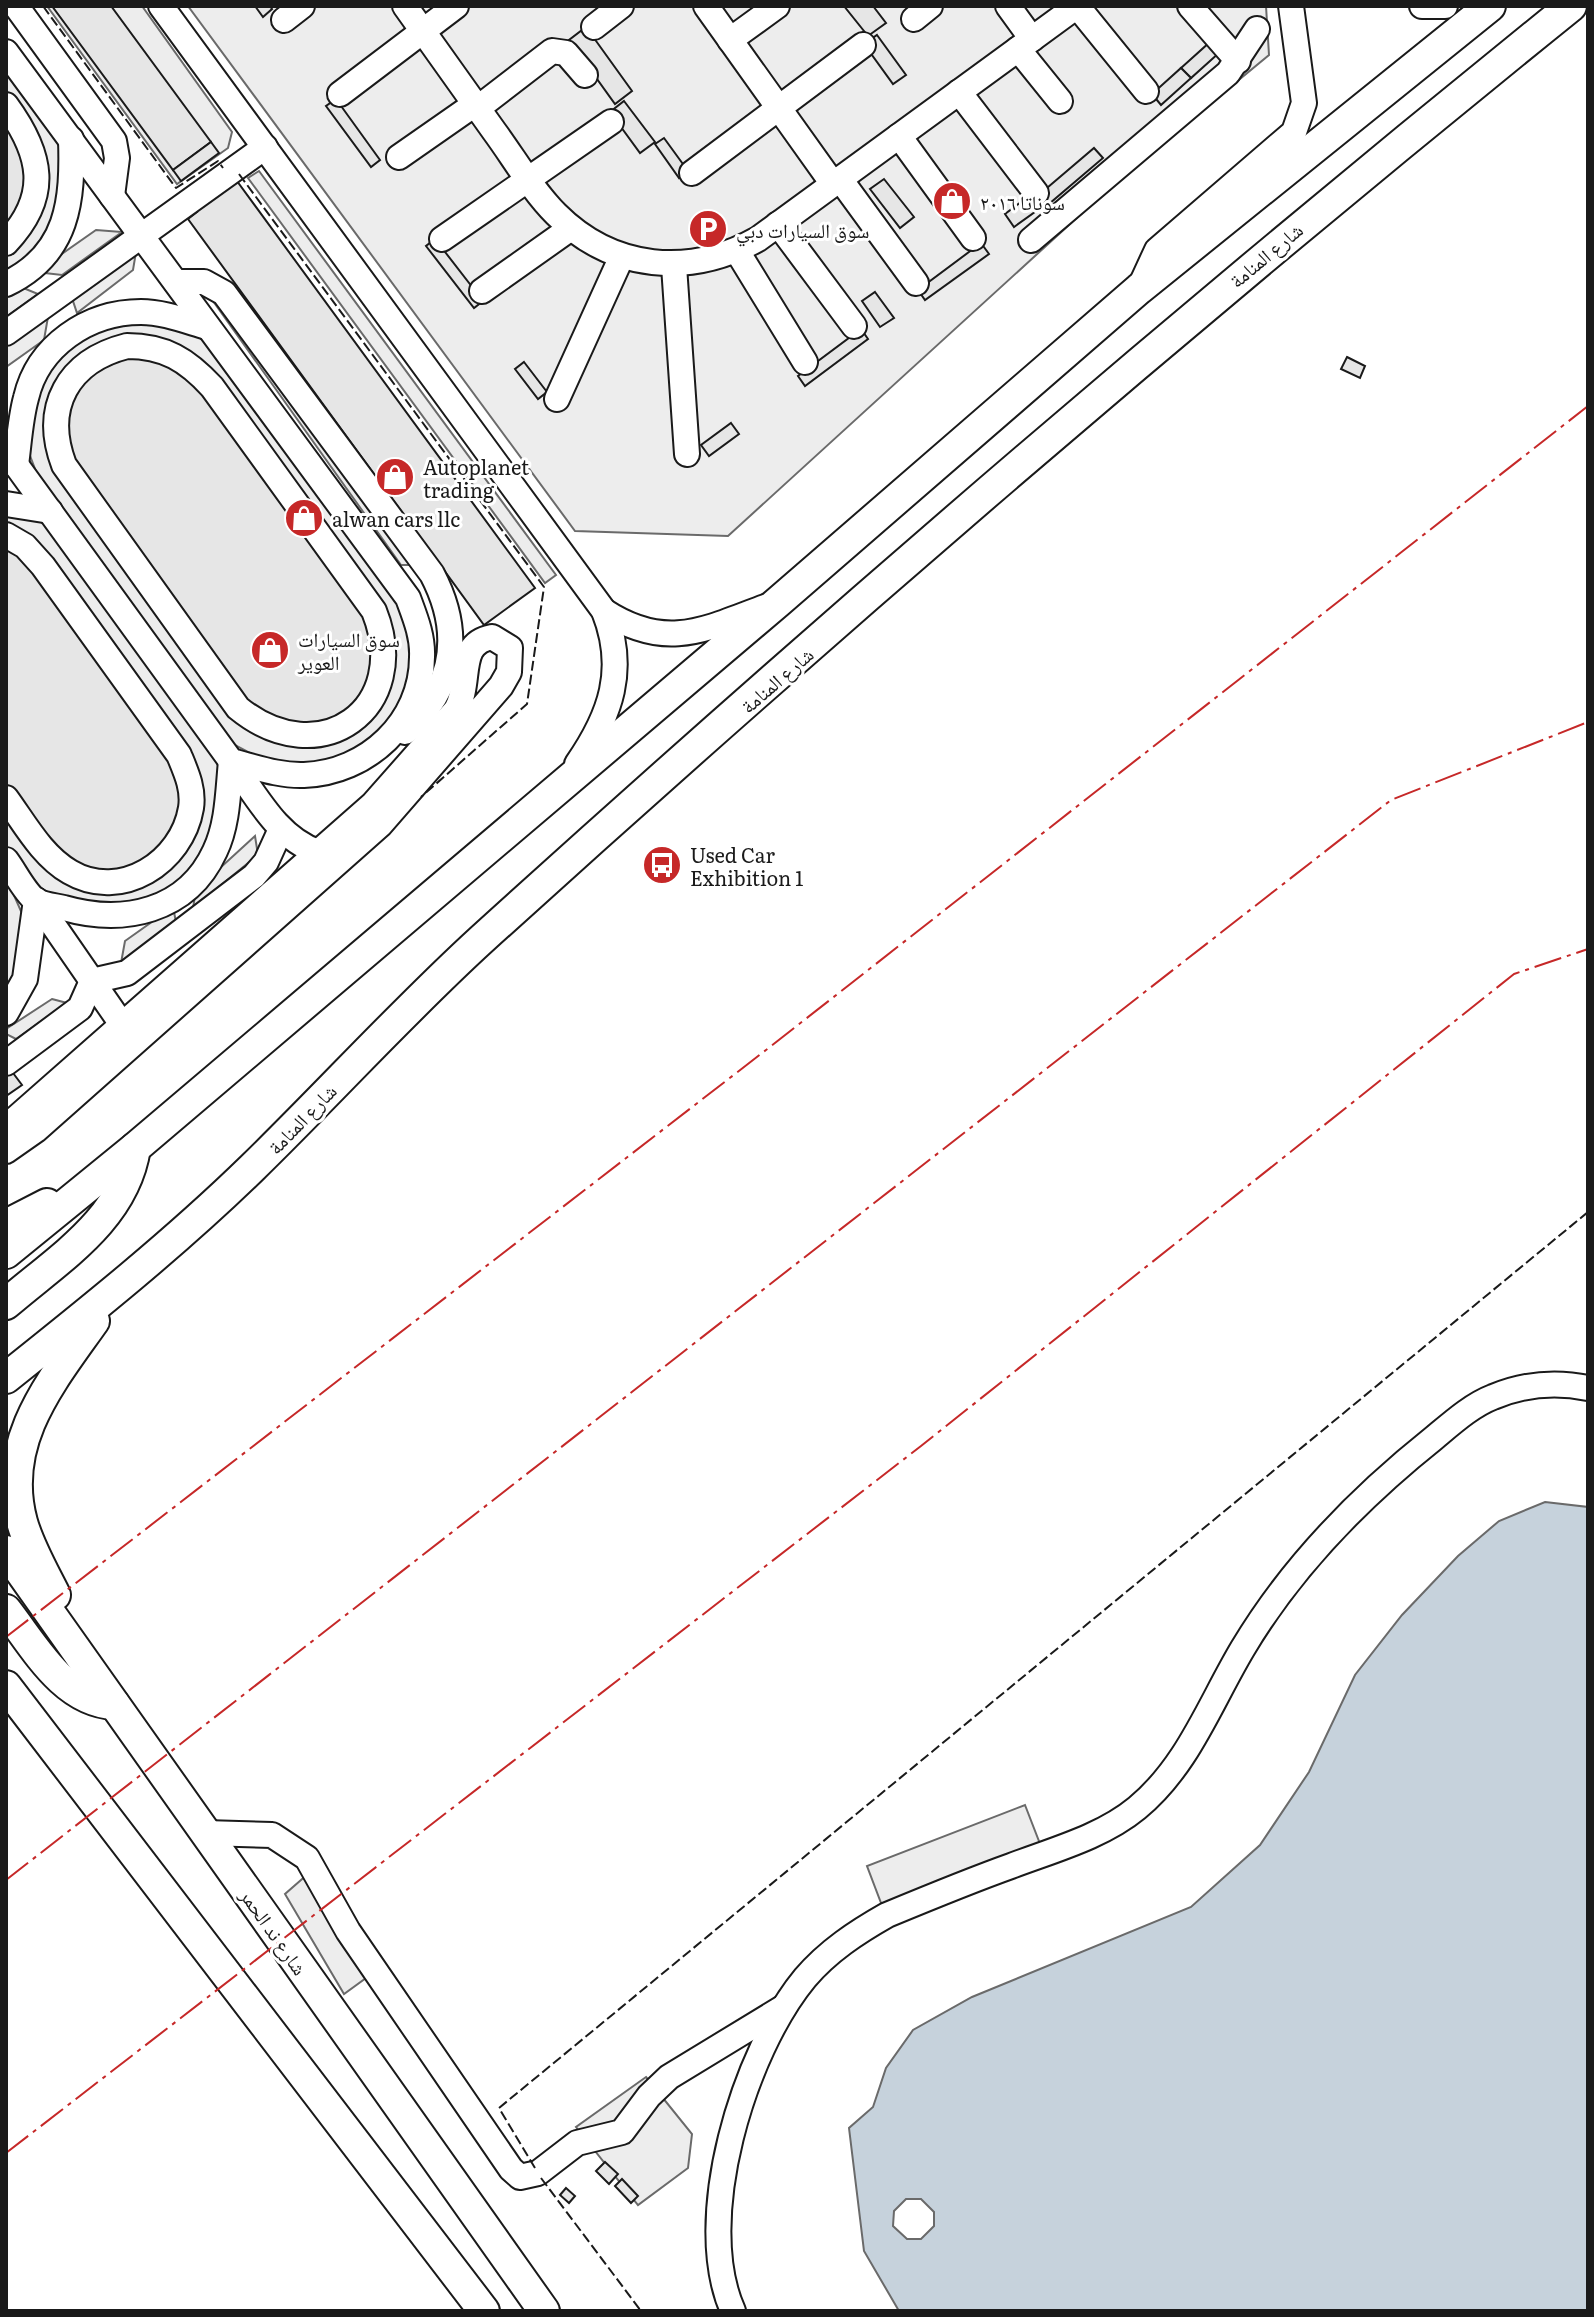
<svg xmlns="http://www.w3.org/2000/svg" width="1594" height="2317" font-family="Literata,'Noto Naskh Arabic',serif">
<rect width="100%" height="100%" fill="#fff"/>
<g fill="#ededed" stroke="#6a6a6a" stroke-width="2">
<path d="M 47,6 L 142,6 L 232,132 L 228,148 L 177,184 Z"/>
<path d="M 188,6 L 1266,6 L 1269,55 L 1126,173 L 728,536 L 575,531 Z"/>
<path d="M 6,56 L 68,158 L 46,245 L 6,274 Z"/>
<path d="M 259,171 L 556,575 L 545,583 L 248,178 Z"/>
<path d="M 96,230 L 122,232 L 62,275 L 36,272 Z"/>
<path d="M 137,246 L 133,270 L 77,313 L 71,295 Z"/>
<path d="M 198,280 L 424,565 L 401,565 Z"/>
<path d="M 16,285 L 38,294 L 6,317 L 6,292 Z"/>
<path d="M 49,311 L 44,340 L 6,367 L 6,342 Z"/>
<path d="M 111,316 L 195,321 L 419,630 L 409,701 L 364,752 L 321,767 L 273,765 L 229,742 L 40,482 L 29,453 L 29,408 L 46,366 Z"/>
<path d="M 6,500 L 49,520 L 224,761 L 220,835 L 166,898 L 76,909 L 33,887 L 6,856 Z"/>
<path d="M 255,836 L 258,855 L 193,908 L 196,890 Z"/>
<path d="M 6,877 L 24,918 L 24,954 L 6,999 Z"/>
<path d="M 173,907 L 176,922 L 121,963 L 125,941 Z"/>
<path d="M 52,999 L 67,1003 L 16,1039 L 6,1034 L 6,1029 Z"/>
<path d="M 1025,1805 L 1047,1862 L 889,1924 L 867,1866 Z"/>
<path d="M 309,1873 L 377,1970 L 344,1994 L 285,1894 Z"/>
<path d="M 646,2077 L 692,2134 L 688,2168 L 638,2205 L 576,2127 Z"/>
</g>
<path fill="#c6d2dc" stroke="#6a6a6a" stroke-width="2" fill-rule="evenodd" d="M 1545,1502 L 1588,1507 L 1588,2311 L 899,2311 L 864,2251 L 849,2128 L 873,2107 L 886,2068 L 913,2030 L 972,1997 L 1191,1907 L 1260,1845 L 1309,1772 L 1355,1675 L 1402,1615 L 1458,1556 L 1499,1521 ZM 906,2199 L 921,2199 L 934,2212 L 934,2226 L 921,2239 L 907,2239 L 893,2226 L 894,2211 Z"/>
<g fill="#e6e6e6" stroke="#1a1a1a" stroke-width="2">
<path d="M 52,6 L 111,6 L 211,142 L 173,170 Z"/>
<path d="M 255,6 L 270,6 L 272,9 L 263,17 Z"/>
<path d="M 844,6 L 873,6 L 886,23 L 868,36 Z"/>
<path d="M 586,27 L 632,91 L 615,104 L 569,40 Z"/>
<path d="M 877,35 L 906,75 L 893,84 L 864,44 Z"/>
<path d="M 1210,42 L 1220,52 L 1191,78 L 1181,68 Z"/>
<path d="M 1181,68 L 1191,78 L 1161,105 L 1152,94 Z"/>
<path d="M 336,99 L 380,160 L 371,167 L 326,106 Z"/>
<path d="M 624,101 L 655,142 L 640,153 L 610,112 Z"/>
<path d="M 6,126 L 19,144 L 29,170 L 26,192 L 6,228 Z"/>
<path d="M 664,138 L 688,171 L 679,178 L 655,144 Z"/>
<path d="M 211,142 L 219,153 L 181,181 L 173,170 Z"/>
<path d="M 1094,148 L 1103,158 L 1043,209 L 1034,199 Z"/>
<path d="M 234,177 L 535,588 L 484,625 L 188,219 L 197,212 L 192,207 Z"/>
<path d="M 884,179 L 914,217 L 900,228 L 870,189 Z"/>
<path d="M 1029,196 L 1039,209 L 1014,227 L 1005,214 Z"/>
<path d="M 435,239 L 483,301 L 474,308 L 426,246 Z"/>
<path d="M 981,243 L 989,254 L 925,300 L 918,290 Z"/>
<path d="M 875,292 L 894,318 L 880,327 L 862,301 Z"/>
<path d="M 861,329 L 868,339 L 805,386 L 798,376 Z"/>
<path d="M 155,353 L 203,390 L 365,614 L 376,661 L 362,698 L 343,715 L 315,725 L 285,724 L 256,709 L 235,687 L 71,463 L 64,414 L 95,362 Z"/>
<path d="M 1347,357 L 1365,366 L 1360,378 L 1341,369 Z"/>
<path d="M 524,362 L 547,392 L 538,399 L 515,369 Z"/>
<path d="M 731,423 L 739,434 L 709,456 L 701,445 Z"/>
<path d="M 6,542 L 23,552 L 180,773 L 182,821 L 146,862 L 118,871 L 87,869 L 58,855 L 6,787 Z"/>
<path d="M 10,1069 L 22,1085 L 6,1096 L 6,1072 Z"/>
<path d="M 605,2162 L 618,2174 L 609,2184 L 596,2171 Z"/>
<path d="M 622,2179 L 638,2196 L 631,2203 L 615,2186 Z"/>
<path d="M 566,2188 L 575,2196 L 569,2203 L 560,2195 Z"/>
</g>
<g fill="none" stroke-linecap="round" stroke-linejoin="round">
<g stroke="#1a1a1a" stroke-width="28">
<g id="minor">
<path d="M 16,6 L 114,141 L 117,158 L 112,196"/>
<path d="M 161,6 L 604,611 C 627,669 611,715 577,764"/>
<path d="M 405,6 C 435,48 464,89 494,131 C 514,158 532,190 556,214 C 613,271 690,277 758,239 L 1077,6"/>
<path d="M 706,6 L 833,184"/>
<path d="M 1008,6 L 1032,39"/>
<path d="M 1077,6 L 1146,91"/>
<path d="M 1190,6 L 1238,61"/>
<path d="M 1422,6 L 1445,6"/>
<path d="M 914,19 L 930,6"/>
<path d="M 284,20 L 302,6"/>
<path d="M 594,27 L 621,6"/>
<path d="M 730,40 L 777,6"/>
<path d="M 1018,49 L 1060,101"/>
<path d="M 6,52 L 408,598 C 415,617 423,636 422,657 C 422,722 367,773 304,775 C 280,776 255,767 231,761 L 6,451"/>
<path d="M 959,92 L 1036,193"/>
<path d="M 340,94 L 456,6"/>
<path d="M 6,105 C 42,154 51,196 6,243"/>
<path d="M 478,108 L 552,51 L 566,53 L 585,75"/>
<path d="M 899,136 L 973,238"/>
<path d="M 399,157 L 475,104"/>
<path d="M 692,173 L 863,45"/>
<path d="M 840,179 L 916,283"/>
<path d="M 778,224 L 854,326"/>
<path d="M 442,239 L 611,122"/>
<path d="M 1031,240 L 1228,73 L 1257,29"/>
<path d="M 737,251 L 805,362"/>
<path d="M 674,266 L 687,454"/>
<path d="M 176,282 L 204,282 L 224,293 L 432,574 C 463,633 455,687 405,732"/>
<path d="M 6,284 C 69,254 73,200 71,139"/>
<path d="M 1139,289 L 1157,250 L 1294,132 L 1304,103 L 1291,6"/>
<path d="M 482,291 L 571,228"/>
<path d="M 6,333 L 265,147"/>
<path d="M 127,346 C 165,346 187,360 212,387 L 374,611 C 413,708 320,775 238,708 L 64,465 C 42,407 68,361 127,346 Z"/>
<path d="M 557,399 L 622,256"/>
<path d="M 16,465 C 19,443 20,420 26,398 C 38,346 88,312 141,312 C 163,312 186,321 207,327"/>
<path d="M 6,504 L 50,511"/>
<path d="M 6,535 L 25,546 L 43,566 L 179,755 C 186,772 194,789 191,808 C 182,862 121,902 70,872 C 42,856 25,824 6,798"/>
<path d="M 604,611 C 665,651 704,630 765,607"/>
<path d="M 231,761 C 256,795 277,838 318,852"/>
<path d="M 6,860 C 15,872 24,891 35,900 C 42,905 56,906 64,908 C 123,925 187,912 215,851 C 228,824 228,791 231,761"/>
<path d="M 36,900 L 121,1023"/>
<path d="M 6,1013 L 25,979 L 36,900"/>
<path d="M 6,1063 L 80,1008 L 92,981 L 127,973 L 254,876 L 266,862 L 281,829"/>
<path d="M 6,1127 L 373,804 L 456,710 C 473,681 455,644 492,637 L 510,648 L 509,672 L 501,686 L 380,825 L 36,1130 L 6,1151"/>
<path d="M 205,1833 L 272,1835 L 307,1858 L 348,1931 L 511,2169 L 520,2177 L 538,2173 L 577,2143 L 622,2132 L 649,2096 L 669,2077 L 784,2007"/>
<path d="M 733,2311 C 692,2220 744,2052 805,1978 C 828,1951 857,1932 887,1915 C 928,1898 969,1881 1011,1866 C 1053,1850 1102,1837 1137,1808 C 1188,1766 1210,1703 1243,1648 C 1292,1566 1360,1497 1434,1438 C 1452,1423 1472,1405 1493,1397 C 1524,1384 1555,1381 1588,1388"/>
</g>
</g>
<g stroke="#1a1a1a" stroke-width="34">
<g id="major">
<path d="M 6,1225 L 47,1204"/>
<path d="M 6,1253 L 135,1148 L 778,602 L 1139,289 L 1490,6"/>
<path d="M 6,1304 C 58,1259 124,1220 135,1148"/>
<path d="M 6,1378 C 90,1311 175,1243 252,1168 C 330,1092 402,1012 482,939 C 836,618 1199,306 1571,6"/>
<path d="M 6,1551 L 544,2311"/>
<path d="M 55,1595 C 43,1571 29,1547 22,1522 C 0,1442 51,1382 94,1321"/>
<path d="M 6,1610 C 35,1647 63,1701 114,1704"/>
<path d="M 6,1686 L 484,2311"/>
</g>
</g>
<use href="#minor" stroke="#fff" stroke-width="24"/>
<use href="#major" stroke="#fff" stroke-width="30"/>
<g stroke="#1a1a1a" stroke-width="2" stroke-dasharray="10 4" stroke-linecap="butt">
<path d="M 43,6 L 176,188 L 218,161 L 223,168"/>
<path d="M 239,174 L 544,587 L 527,704 L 421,797"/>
<path d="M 535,2168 L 499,2108 L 1588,1212"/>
<path d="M 541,2178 L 641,2311"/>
</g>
<g stroke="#c62828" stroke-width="2" stroke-dasharray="28 6 4 6" stroke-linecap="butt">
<path d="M 6,1637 L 766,1050 L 1588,406"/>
<path d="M 6,1880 L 1391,800 L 1588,722"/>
<path d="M 6,2153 L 921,1446 L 1514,974 L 1588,949"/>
</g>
</g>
<defs>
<g id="shop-disc" transform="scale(2)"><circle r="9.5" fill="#c62828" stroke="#fff"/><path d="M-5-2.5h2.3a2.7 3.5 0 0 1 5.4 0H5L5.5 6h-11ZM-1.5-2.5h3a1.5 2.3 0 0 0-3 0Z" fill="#fff"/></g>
<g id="parking-disc" transform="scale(2)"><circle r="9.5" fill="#c62828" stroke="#fff"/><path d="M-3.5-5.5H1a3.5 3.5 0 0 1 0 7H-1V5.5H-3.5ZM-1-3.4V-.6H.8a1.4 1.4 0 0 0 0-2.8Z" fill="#fff"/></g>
<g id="bus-disc" transform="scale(2)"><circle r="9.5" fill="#c62828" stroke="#fff"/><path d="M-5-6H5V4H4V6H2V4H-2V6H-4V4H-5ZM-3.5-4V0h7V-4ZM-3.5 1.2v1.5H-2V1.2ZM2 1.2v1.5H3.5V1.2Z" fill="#fff"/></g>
</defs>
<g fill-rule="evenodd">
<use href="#shop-disc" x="952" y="201"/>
<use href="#parking-disc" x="708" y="229"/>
<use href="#shop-disc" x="395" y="477"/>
<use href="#shop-disc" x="304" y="518"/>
<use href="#shop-disc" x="270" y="650"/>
<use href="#bus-disc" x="662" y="865"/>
</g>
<g text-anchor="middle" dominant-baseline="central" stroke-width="6" stroke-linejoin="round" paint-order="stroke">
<g font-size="20" fill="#1a1a1a" stroke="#fff" text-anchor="start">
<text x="980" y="201">سوناتا ٢٠١٦</text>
<text x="736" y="229">سوق السيارات دبي</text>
<text x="423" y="466">Autoplanet<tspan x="423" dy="23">trading</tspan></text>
<text x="332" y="518">alwan cars llc</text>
<text x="298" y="638">سوق السيارات<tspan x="298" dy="23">العوير</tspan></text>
<text x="690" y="854">Used Car<tspan x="690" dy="23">Exhibition 1</tspan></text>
</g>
<g font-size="20" fill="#1a1a1a" stroke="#fff">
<text transform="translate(1265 254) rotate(-40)">شارع المنامة</text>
<text transform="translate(776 679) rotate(-41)">شارع المنامة</text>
<text transform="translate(301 1118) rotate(-46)">شارع المنامة</text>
<text transform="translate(275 1931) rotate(55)">شارع ند الحمر</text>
</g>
</g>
<rect width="1594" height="2317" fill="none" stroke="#1a1a1a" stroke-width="16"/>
</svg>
